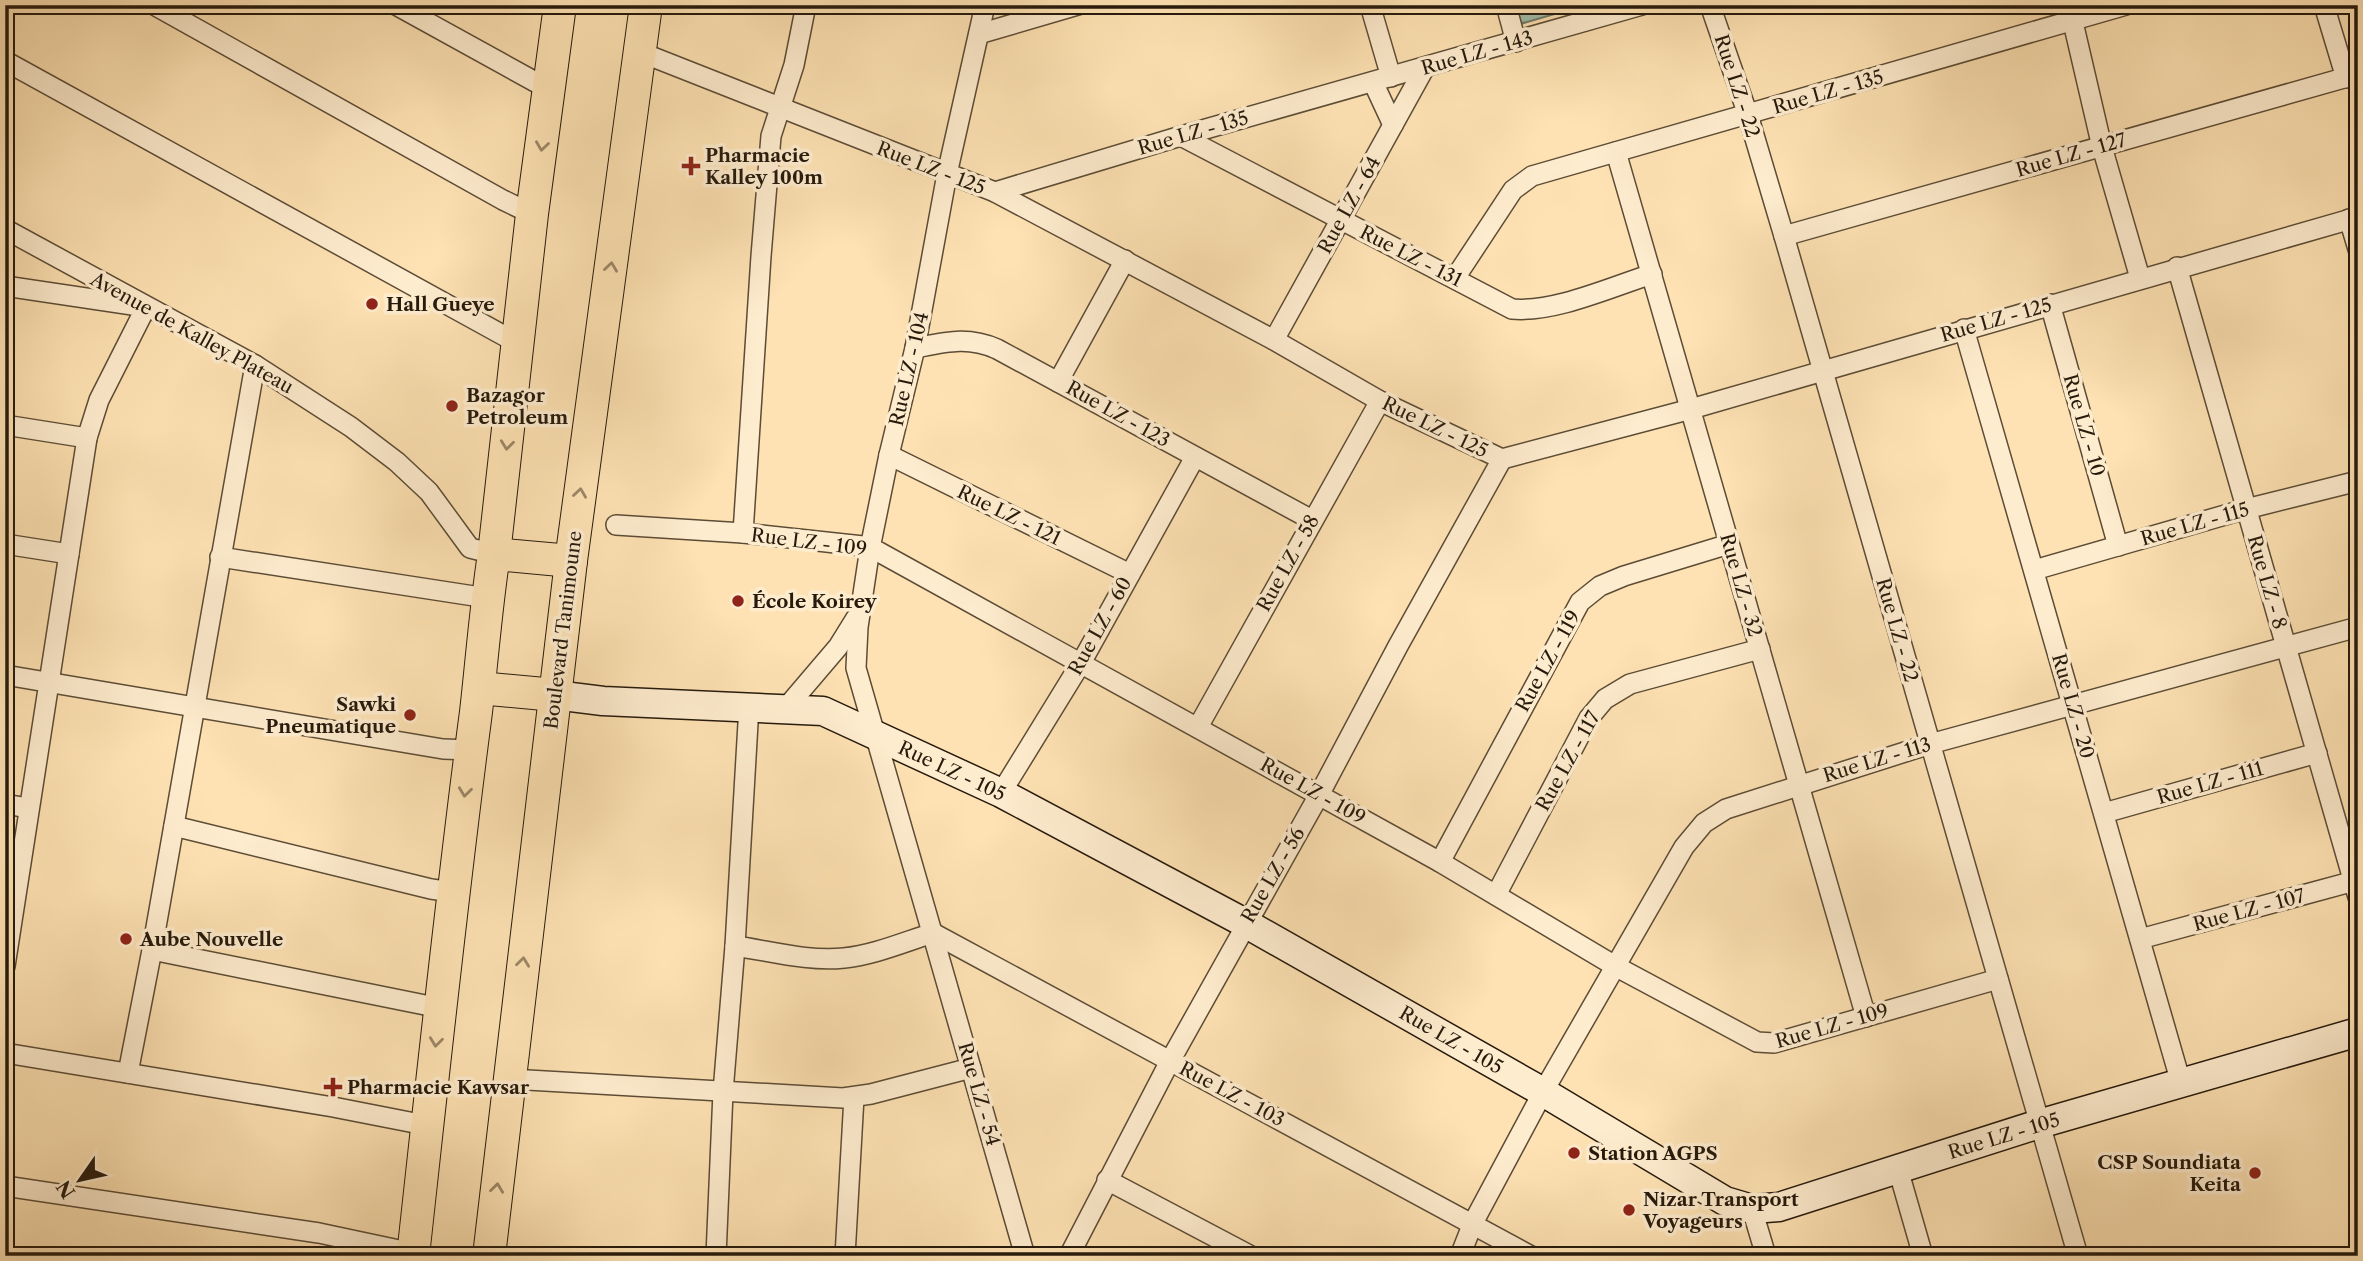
<svg xmlns="http://www.w3.org/2000/svg" width="2363" height="1261" font-family="'Libre Caslon Text',serif">
<defs>
<pattern id="water-rules" width="6" height="5" patternUnits="userSpaceOnUse" patternTransform="scale(1.75)"><rect width="6" height="5" fill="#a0beab"/><path d="M0 2.5h6" fill="none" stroke="#8aa392"/></pattern>
</defs>
<rect width="100%" height="100%" fill="#fee2b3"/>
<filter id="stains"><feTurbulence type="fractalNoise" baseFrequency=".00286" numOctaves="4"/><feColorMatrix values="0 0 0 0 .2 0 0 0 0 .09 0 0 0 0 .02 0 0 0 .5 -.17"/></filter>
<radialGradient id="worn" r=".72"><stop offset=".6" stop-color="#630" stop-opacity="0"/><stop offset="1" stop-color="#630" stop-opacity=".3"/></radialGradient>
<path fill="url(#water-rules)" stroke="#6f7c6c" stroke-width="2" d="M 1512,5 L 1585,5 L 1517,25 Z"/>
<g fill="none" stroke-linecap="round" stroke-linejoin="round">
<g stroke="#5c4c36" stroke-width="22">
<g id="minor">
<path d="M 154,5 L 503,200 L 532,214"/>
<path d="M 396,5 L 550,90"/>
<path d="M 985,5 L 947,174 L 915,348 L 889,455 L 870,548 L 858,627 L 856,668 L 1025,1256"/>
<path d="M 1370,5 L 1391,77"/>
<path d="M 1506,5 L 1516,42"/>
<path d="M 1710,5 L 1748,115 L 1784,236 L 2078,1256"/>
<path d="M 2069,5 L 2102,147 L 2140,278"/>
<path d="M 2324,5 L 2346,78"/>
<path d="M 979,34 L 1078,5"/>
<path d="M 640,52 L 995,192 L 1274,340 L 1380,401 L 1502,459 L 1691,409 L 2358,217"/>
<path d="M 5,61 L 519,344"/>
<path d="M 1373,82 L 1393,125"/>
<path d="M 1181,136 L 1512,309 C 1554,313 1611,287 1652,274"/>
<path d="M 1616,152 L 1866,1017"/>
<path d="M 995,192 L 1181,136 L 1642,5"/>
<path d="M 2349,219 L 2358,249"/>
<path d="M 5,229 L 255,365 L 351,427 L 397,462 L 429,492 L 470,548 L 494,554"/>
<path d="M 1784,236 L 2358,74"/>
<path d="M 2177,267 L 2358,897"/>
<path d="M 1455,278 L 1513,190 L 1532,176 L 2126,5"/>
<path d="M 5,286 L 146,307 L 99,400 L 87,438 L 5,966"/>
<path d="M 2050,304 L 2118,546"/>
<path d="M 1964,329 L 2181,1083"/>
<path d="M 1274,340 L 1424,69"/>
<path d="M 915,348 C 946,342 968,336 997,349 L 1312,520"/>
<path d="M 1058,382 L 1125,260"/>
<path d="M 5,425 L 87,438"/>
<path d="M 889,455 L 1130,574"/>
<path d="M 616,525 L 743,533 L 863,546 L 879,552 L 1440,862 L 1615,966 L 1757,1042 L 1774,1043 L 1998,979"/>
<path d="M 743,533 L 761,256 L 771,136 L 794,65 L 806,5"/>
<path d="M 5,544 L 69,554"/>
<path d="M 220,557 L 487,598"/>
<path d="M 2034,570 L 2246,509 L 2358,481"/>
<path d="M 5,675 L 443,749 L 471,750"/>
<path d="M 786,708 L 838,647 L 856,618"/>
<path d="M 1198,727 L 1380,401"/>
<path d="M 1001,793 L 1081,663 L 1195,457"/>
<path d="M 5,804 L 28,808"/>
<path d="M 2104,813 L 2317,753"/>
<path d="M 174,826 L 431,889 L 452,892"/>
<path d="M 1440,862 L 1580,602 L 1600,586 L 1624,576 L 1729,544"/>
<path d="M 1496,895 L 1589,718 L 1605,699 L 1630,684 L 1760,649"/>
<path d="M 933,933 L 1531,1256"/>
<path d="M 2140,939 L 2358,880"/>
<path d="M 735,946 C 770,951 809,962 844,958 C 874,955 904,942 933,933"/>
<path d="M 152,950 L 440,1008"/>
<path d="M 5,1053 L 333,1107 L 425,1125"/>
<path d="M 128,1073 L 152,950 L 255,365"/>
<path d="M 510,1079 L 843,1098 L 871,1094 L 971,1068"/>
<path d="M 1898,1169 L 1923,1256"/>
<path d="M 1107,1180 L 1251,1256"/>
<path d="M 5,1186 L 319,1233 L 413,1253"/>
<path d="M 1752,1209 L 1766,1256"/>
<path d="M 716,1256 L 723,1092 L 735,946 L 749,706"/>
<path d="M 845,1256 L 854,1097"/>
<path d="M 1069,1256 L 1170,1061 L 1319,795 L 1398,646 L 1502,459"/>
<path d="M 1460,1256 L 1473,1223 L 1543,1092 L 1684,847 L 1704,823 L 1726,809 L 1930,744 L 2358,627"/>
</g>
</g>
<g stroke="#261a0d" stroke-width="31">
<path id="secondary" d="M 555,695 L 603,701 L 823,711 L 1001,793 L 1245,923 L 1543,1092 L 1725,1201 L 1752,1209 L 1779,1207 L 2039,1124 L 2358,1032"/>
</g>
<g stroke="#261a0d" stroke-width="34">
<g id="primary">
<path d="M 494,554 L 571,561"/>
<path d="M 479,688 L 555,695"/>
<path d="M 413,1256 C 433,1074 452,893 476,712 C 482,659 486,606 494,554 L 532,214 L 560,5"/>
<path d="M 489,1256 L 571,561 L 646,5"/>
</g>
</g>
<use href="#minor" stroke="#feecce" stroke-width="19"/>
<use href="#secondary" stroke="#feecce" stroke-width="28"/>
<use href="#primary" stroke="#fee2b3" stroke-width="32"/>
</g>
<defs><path id="oneway-chevron" d="M-2-3.5L2.5 0L-2 3.5" fill="none" stroke-width="1.6" stroke-linecap="round" stroke-linejoin="round" transform="scale(1.75)"/></defs>
<g stroke="#9d8868">
<use href="#oneway-chevron" transform="translate(542 146) rotate(98)"/>
<use href="#oneway-chevron" transform="translate(611 267) rotate(-82)"/>
<use href="#oneway-chevron" transform="translate(507 445) rotate(97)"/>
<use href="#oneway-chevron" transform="translate(580 493) rotate(-82)"/>
<use href="#oneway-chevron" transform="translate(465 792) rotate(97)"/>
<use href="#oneway-chevron" transform="translate(523 962) rotate(-83)"/>
<use href="#oneway-chevron" transform="translate(436 1042) rotate(97)"/>
<use href="#oneway-chevron" transform="translate(497 1188) rotate(-83)"/>
</g>
<g fill="#8f2418" stroke="#feecce" stroke-width="2.5">
<path d="M687.5 155.5h7v7h7v7h-7v7h-7v-7h-7v-7h7z"/>
<circle cx="372" cy="304" r="7"/>
<circle cx="452" cy="406" r="7"/>
<circle cx="738" cy="601" r="7"/>
<circle cx="410" cy="715" r="7"/>
<circle cx="126" cy="939" r="7"/>
<path d="M329.5 1076.5h7v7h7v7h-7v7h-7v-7h-7v-7h7z"/>
<circle cx="1574" cy="1153" r="7"/>
<circle cx="2255" cy="1173" r="7"/>
<circle cx="1629" cy="1210" r="7"/>
</g>
<g text-anchor="middle" dominant-baseline="central" stroke-width="7" stroke-linejoin="round" paint-order="stroke">
<g font-size="19" fill="#261a0d" stroke="#feecce">
<text transform="translate(1477 53) rotate(-16)">Rue LZ - 143</text>
<text transform="translate(1737 86) rotate(72)">Rue LZ - 22</text>
<text transform="translate(1828 92) rotate(-16)">Rue LZ - 135</text>
<text transform="translate(1193 133) rotate(-16)">Rue LZ - 135</text>
<text transform="translate(2071 155) rotate(-16)">Rue LZ - 127</text>
<text transform="translate(931 168) rotate(21)">Rue LZ - 125</text>
<text transform="translate(1349 205) rotate(-61)">Rue LZ - 64</text>
<text transform="translate(1411 256) rotate(27)">Rue LZ - 131</text>
<text transform="translate(1996 320) rotate(-16)">Rue LZ - 125</text>
<text transform="translate(192 333) rotate(29)">Avenue de Kalley Plateau</text>
<text transform="translate(909 369) rotate(-77)">Rue LZ - 104</text>
<text transform="translate(1118 414) rotate(29)">Rue LZ - 123</text>
<text transform="translate(2084 425) rotate(74)">Rue LZ - 10</text>
<text transform="translate(1435 427) rotate(26)">Rue LZ - 125</text>
<text transform="translate(1009 515) rotate(26)">Rue LZ - 121</text>
<text transform="translate(2195 524) rotate(-16)">Rue LZ - 115</text>
<text transform="translate(809 542) rotate(7)">Rue LZ - 109</text>
<text transform="translate(1288 563) rotate(-61)">Rue LZ - 58</text>
<text transform="translate(2267 582) rotate(74)">Rue LZ - 8</text>
<text transform="translate(1741 585) rotate(74)">Rue LZ - 32</text>
<text transform="translate(1100 626) rotate(-61)">Rue LZ - 60</text>
<text transform="translate(563 630) rotate(-83)">Boulevard Tanimoune</text>
<text transform="translate(1897 630) rotate(74)">Rue LZ - 22</text>
<text transform="translate(1548 661) rotate(-61)">Rue LZ - 119</text>
<text transform="translate(2073 706) rotate(74)">Rue LZ - 20</text>
<text transform="translate(1877 760) rotate(-17)">Rue LZ - 113</text>
<text transform="translate(1568 761) rotate(-61)">Rue LZ - 117</text>
<text transform="translate(952 771) rotate(25)">Rue LZ - 105</text>
<text transform="translate(2210 783) rotate(-16)">Rue LZ - 111</text>
<text transform="translate(1313 791) rotate(29)">Rue LZ - 109</text>
<text transform="translate(1273 875) rotate(-60)">Rue LZ - 56</text>
<text transform="translate(2249 910) rotate(-15)">Rue LZ - 107</text>
<text transform="translate(1832 1026) rotate(-16)">Rue LZ - 109</text>
<text transform="translate(1451 1040) rotate(30)">Rue LZ - 105</text>
<text transform="translate(979 1094) rotate(74)">Rue LZ - 54</text>
<text transform="translate(1232 1094) rotate(28)">Rue LZ - 103</text>
<text transform="translate(2004 1136) rotate(-17)">Rue LZ - 105</text>
</g>
<g font-size="19" font-weight="bold" fill="#261a0d" stroke="#feecce" text-anchor="start">
<text x="705" y="155">Pharmacie<tspan x="705" dy="22">Kalley 100m</tspan></text>
<text x="386" y="304">Hall Gueye</text>
<text x="466" y="395">Bazagor<tspan x="466" dy="22">Petroleum</tspan></text>
<text x="752" y="601">École Koirey</text>
<text x="396" y="704" text-anchor="end">Sawki<tspan x="396" dy="22">Pneumatique</tspan></text>
<text x="140" y="939">Aube Nouvelle</text>
<text x="347" y="1087">Pharmacie Kawsar</text>
<text x="1588" y="1153">Station AGPS</text>
<text x="2241" y="1162" text-anchor="end">CSP Soundiata<tspan x="2241" dy="22">Keita</tspan></text>
<text x="1643" y="1199">Nizar Transport<tspan x="1643" dy="22">Voyageurs</tspan></text>
</g>
</g>
<rect width="2363" height="1261" fill="none" stroke="#fee2b3" stroke-width="28"/>
<rect x="7" y="7" width="2349" height="1247" fill="none" stroke="#261a0d" stroke-width="3.5"/>
<rect x="14" y="14" width="2335" height="1233" fill="none" stroke="#261a0d" stroke-width="2"/>
<g transform="translate(80 1180) rotate(236)" stroke="#feecce" stroke-width="5" paint-order="stroke">
<path d="M0-5L12 26L0 18L-12 26Z" fill="#261a0d"/>
<text y="-10" font-size="19" font-weight="bold" text-anchor="middle" fill="#261a0d">N</text>
</g>
<rect width="100%" height="100%" filter="url(#stains)"/>
<rect width="100%" height="100%" fill="url(#worn)"/>
</svg>
